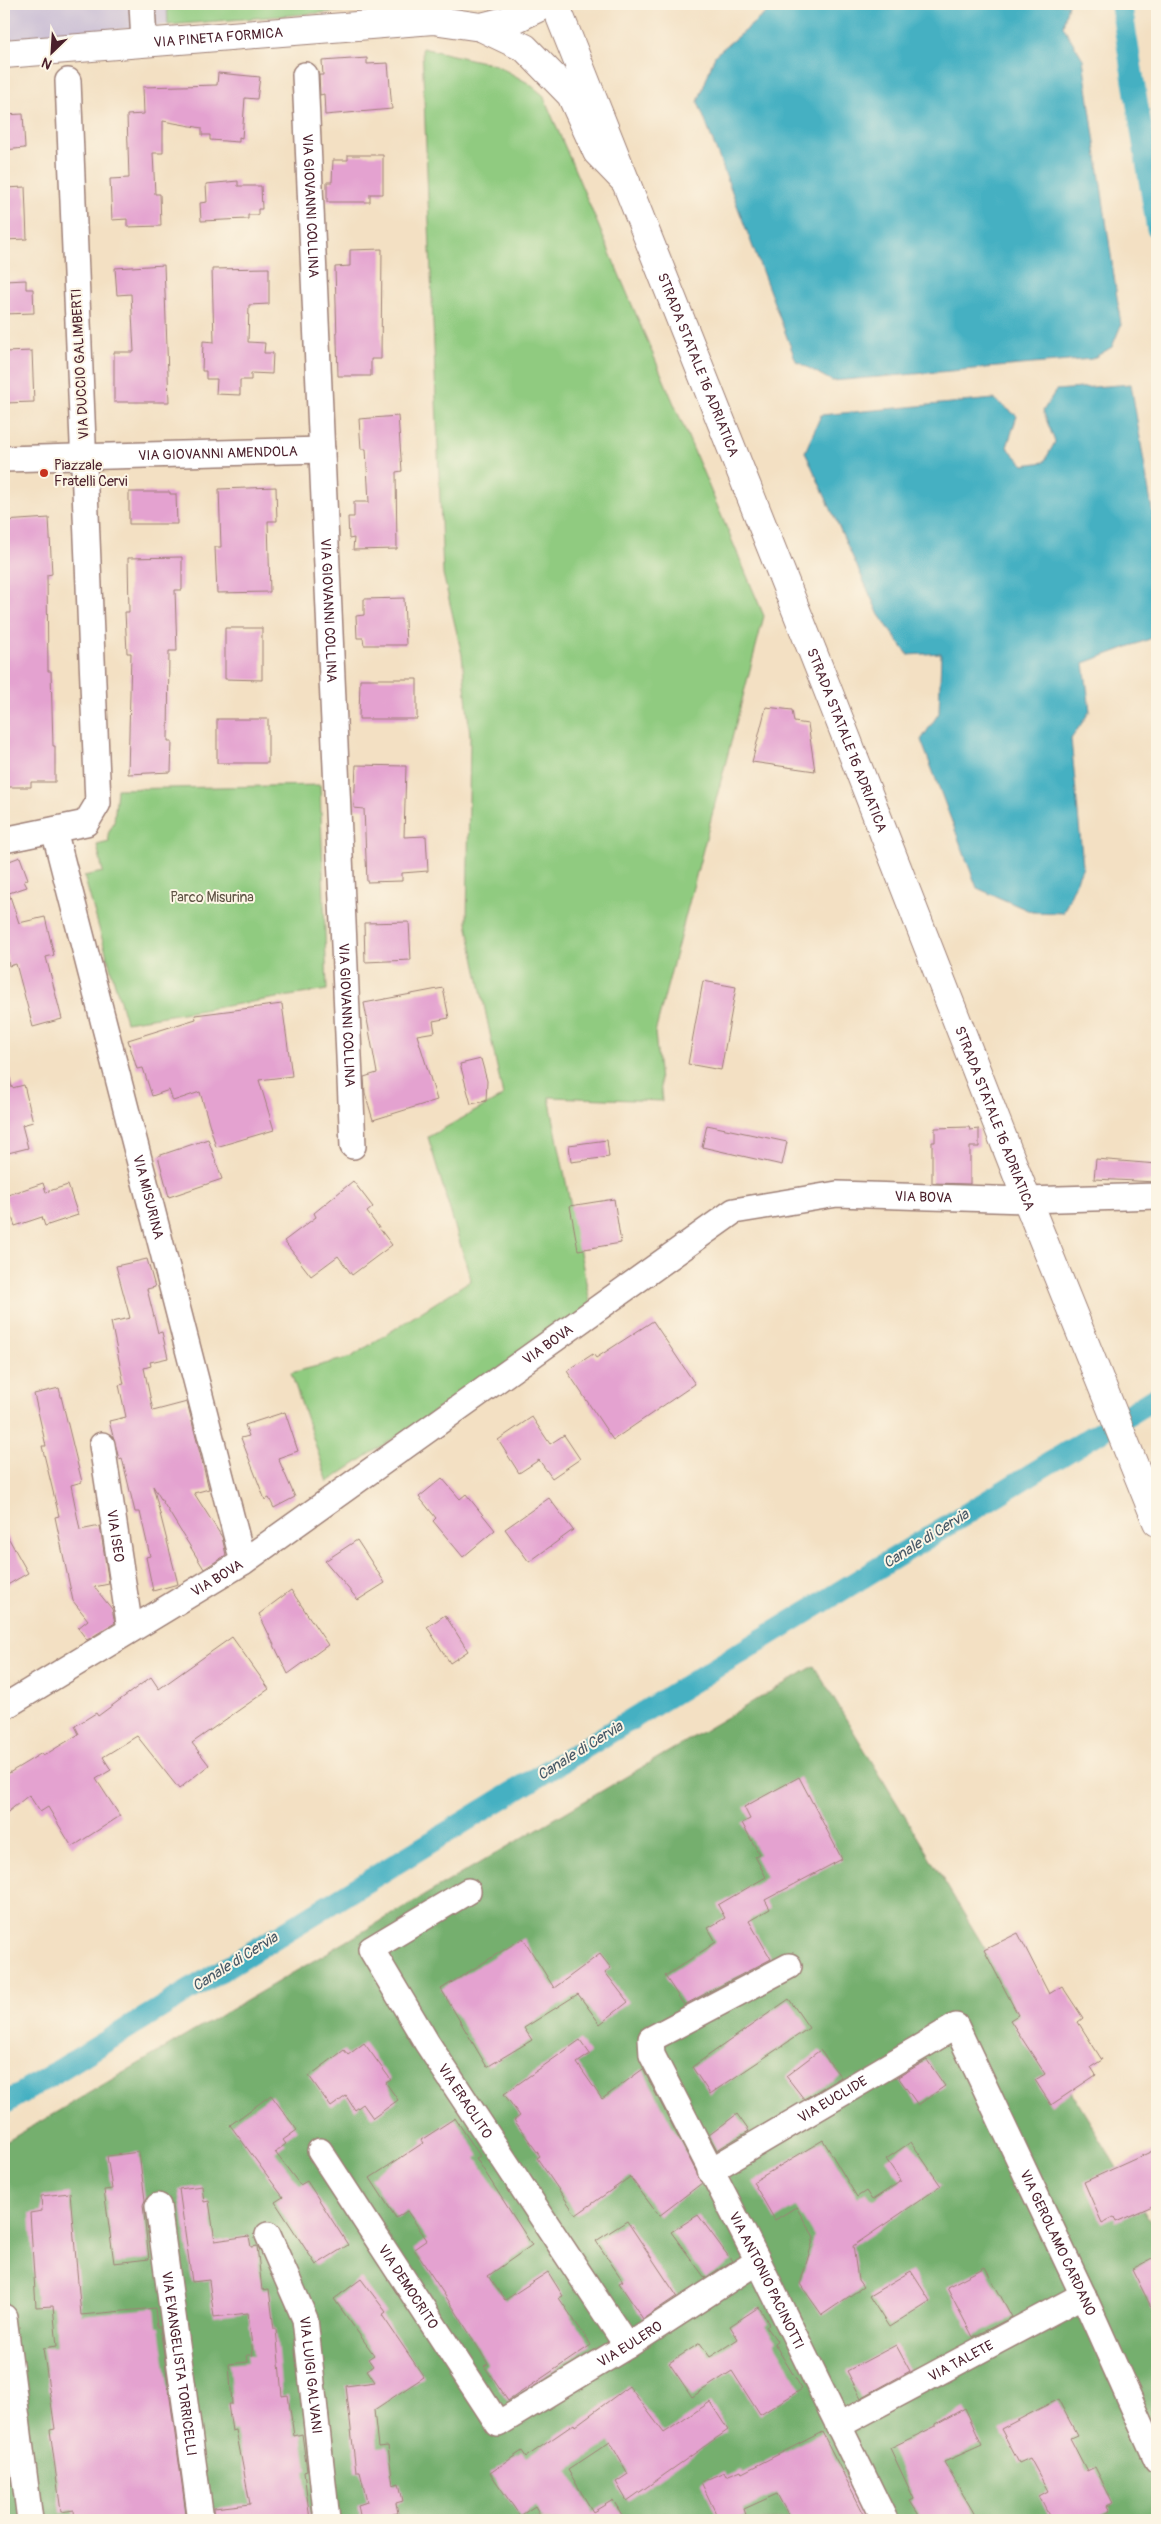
<svg xmlns="http://www.w3.org/2000/svg" width="1161" height="2524" font-family="Pangolin,sans-serif">
<rect width="100%" height="100%" fill="#fcf5e5"/>
<filter id="ink" filterUnits="userSpaceOnUse"><feTurbulence type="fractalNoise" baseFrequency=".02" numOctaves="2"/><feDisplacementMap in="SourceGraphic" scale="10" xChannelSelector="R" yChannelSelector="G"/><feConvolveMatrix kernelMatrix="1 2 1 2 8 2 1 2 1" color-interpolation-filters="sRGB"/></filter>
<filter id="wash" filterUnits="userSpaceOnUse"><feTurbulence type="fractalNoise" baseFrequency=".0096" numOctaves="4" result="noise"/><feDisplacementMap in="SourceGraphic" scale="20" xChannelSelector="R" yChannelSelector="G"/><feGaussianBlur stdDeviation="1.12" result="paint"/><feColorMatrix in="noise" values="0 0 0 0 0 0 0 0 0 0 0 0 0 0 0 0 0 1.4 0 .05"/><feComposite in="paint" operator="in"/></filter>
<g filter="url(#wash)">
<rect width="100%" height="100%" fill="#f3e0c3"/>
<path fill="#cbbfd5" d="M 4,4 L 167,4 L 168,25 L 4,40 Z"/>
<g fill="#90cb80" stroke="#6d7556">
<path d="M 167,4 L 434,4 L 168,25 Z"/>
<path d="M 422,48 L 496,65 L 528,83 L 543,95 L 764,616 L 655,1033 L 662,1101 L 549,1097 L 591,1307 L 328,1482 L 291,1373 L 351,1357 L 471,1280 L 428,1137 L 503,1096 L 467,923 L 470,736 L 462,655 L 443,574 Z"/>
<path d="M 320,785 L 327,990 L 126,1022 L 84,876 L 103,872 L 97,845 L 109,842 L 108,834 L 114,822 L 117,789 Z"/>
</g>
<path fill="#74af6e" stroke="#5f674c" d="M 814,1666 L 1157,2233 L 1157,2520 L 4,2520 L 4,2143 Z"/>
<g fill="#44b0c2" stroke="#476876">
<path d="M 792,4 L 1068,4 L 1063,26 L 1083,59 L 1121,325 L 1112,347 L 1092,359 L 832,381 L 796,361 L 698,102 L 715,55 L 772,8 Z"/>
<path d="M 1131,384 L 1157,540 L 1157,625 L 1150,639 L 1084,663 L 1090,711 L 1071,739 L 1083,866 L 1063,913 L 1032,912 L 977,888 L 921,740 L 939,713 L 941,653 L 908,655 L 879,615 L 805,452 L 821,415 L 994,399 L 1017,416 L 1007,447 L 1024,465 L 1044,462 L 1055,442 L 1043,411 L 1056,390 Z"/>
</g>
<g fill="none" stroke-linecap="round" stroke-linejoin="round">
<g stroke="#44b0c2" stroke-width="22">
<path d="M 1121,4 L 1157,227"/>
<path d="M 4,2104 L 1157,1397"/>
</g>
</g>
<g id="blocks">
<g fill="#e4a2d0">
<path d="M 367,58 L 367,64 L 388,63 L 392,109 L 325,115 L 324,94 L 320,95 L 319,75 L 323,75 L 322,61 Z"/>
<path d="M 218,73 L 260,77 L 257,99 L 245,98 L 242,138 L 239,137 L 239,142 L 210,140 L 210,135 L 202,135 L 202,128 L 163,121 L 163,153 L 153,153 L 155,194 L 160,194 L 161,226 L 127,227 L 127,219 L 112,220 L 110,179 L 129,178 L 127,115 L 144,114 L 143,87 L 217,85 Z"/>
<path d="M 23,114 L 25,148 L 4,150 L 4,115 Z"/>
<path d="M 348,155 L 383,155 L 383,194 L 370,194 L 370,202 L 327,202 L 327,182 L 332,182 L 333,160 L 348,160 Z"/>
<path d="M 238,181 L 238,186 L 261,186 L 262,209 L 258,209 L 258,215 L 248,215 L 248,219 L 201,221 L 200,203 L 207,202 L 206,184 Z"/>
<path d="M 25,187 L 27,239 L 4,240 L 4,188 Z"/>
<path d="M 382,249 L 381,359 L 371,359 L 371,376 L 338,376 L 335,267 L 350,266 L 350,250 Z"/>
<path d="M 164,265 L 169,402 L 114,402 L 114,352 L 134,352 L 131,294 L 117,295 L 115,268 Z"/>
<path d="M 269,268 L 269,304 L 249,305 L 248,342 L 265,343 L 264,353 L 273,353 L 272,374 L 251,373 L 251,380 L 240,380 L 240,395 L 216,394 L 217,379 L 206,379 L 206,371 L 202,371 L 203,341 L 214,342 L 212,269 Z"/>
<path d="M 26,280 L 26,289 L 33,289 L 34,313 L 4,314 L 4,281 Z"/>
<path d="M 32,351 L 34,402 L 5,403 L 4,352 Z"/>
<path d="M 398,416 L 402,471 L 396,472 L 397,549 L 353,550 L 354,538 L 349,539 L 348,517 L 354,517 L 354,502 L 369,502 L 366,449 L 361,449 L 359,419 Z"/>
<path d="M 276,487 L 277,521 L 268,521 L 270,592 L 217,593 L 215,547 L 221,547 L 219,489 Z"/>
<path d="M 129,492 L 170,492 L 170,494 L 176,494 L 177,524 L 129,524 Z"/>
<path d="M 49,518 L 52,574 L 47,575 L 48,671 L 51,671 L 53,746 L 55,746 L 55,782 L 31,782 L 31,787 L 4,787 L 4,745 L 7,745 L 4,521 Z"/>
<path d="M 182,557 L 182,590 L 175,590 L 177,651 L 169,651 L 168,741 L 172,741 L 171,772 L 128,774 L 131,653 L 127,653 L 125,612 L 129,612 L 128,558 Z"/>
<path d="M 404,598 L 406,645 L 364,645 L 363,638 L 357,638 L 356,616 L 364,615 L 364,599 Z"/>
<path d="M 225,628 L 262,628 L 262,680 L 225,679 Z"/>
<path d="M 360,679 L 417,679 L 417,719 L 359,719 Z"/>
<path d="M 766,707 L 792,710 L 794,722 L 808,724 L 815,771 L 752,762 Z"/>
<rect x="217" y="719" width="51" height="44"/>
<path d="M 356,765 L 406,766 L 404,837 L 426,836 L 428,871 L 402,873 L 402,881 L 367,882 L 364,809 L 354,808 Z"/>
<path d="M 20,857 L 28,879 L 24,881 L 27,887 L 9,893 L 19,923 L 45,917 L 54,955 L 46,957 L 62,1019 L 33,1027 L 16,964 L 9,966 L 4,944 L 4,863 Z"/>
<path d="M 409,922 L 411,960 L 365,962 L 364,923 Z"/>
<path d="M 703,981 L 736,987 L 721,1070 L 688,1064 Z"/>
<path d="M 443,988 L 449,1018 L 433,1021 L 435,1032 L 417,1035 L 437,1100 L 373,1120 L 365,1093 L 364,1077 L 377,1073 L 364,1003 Z"/>
<path d="M 282,1004 L 292,1076 L 259,1080 L 274,1130 L 216,1147 L 200,1092 L 173,1101 L 169,1090 L 152,1096 L 143,1068 L 137,1069 L 128,1040 L 196,1019 L 195,1015 Z"/>
<path d="M 481,1059 L 487,1081 L 486,1101 L 471,1104 L 460,1064 Z"/>
<path d="M 10,1078 L 12,1088 L 24,1085 L 33,1122 L 22,1125 L 28,1148 L 4,1154 L 4,1079 Z"/>
<path d="M 707,1125 L 787,1142 L 782,1165 L 702,1147 Z"/>
<path d="M 969,1127 L 970,1130 L 979,1129 L 979,1147 L 970,1147 L 970,1184 L 932,1183 L 932,1142 L 935,1142 L 935,1128 Z"/>
<path d="M 208,1139 L 222,1179 L 169,1197 L 158,1156 Z"/>
<path d="M 607,1140 L 609,1157 L 571,1162 L 569,1145 Z"/>
<path d="M 1096,1159 L 1157,1164 L 1157,1182 L 1094,1179 Z"/>
<path d="M 353,1181 L 373,1207 L 367,1212 L 392,1245 L 352,1275 L 338,1256 L 311,1276 L 284,1241 L 316,1217 L 314,1213 Z"/>
<path d="M 43,1183 L 46,1192 L 68,1185 L 78,1215 L 45,1226 L 42,1217 L 15,1226 L 5,1196 Z"/>
<path d="M 614,1199 L 621,1243 L 578,1250 L 570,1206 Z"/>
<path d="M 147,1259 L 155,1287 L 147,1289 L 158,1333 L 162,1332 L 168,1358 L 150,1362 L 151,1366 L 144,1368 L 153,1411 L 187,1402 L 209,1489 L 194,1493 L 222,1537 L 226,1555 L 204,1569 L 153,1486 L 178,1584 L 153,1591 L 146,1557 L 150,1556 L 140,1512 L 135,1512 L 122,1458 L 119,1459 L 109,1421 L 126,1417 L 119,1385 L 124,1384 L 111,1322 L 130,1318 L 116,1266 Z"/>
<path d="M 653,1321 L 695,1384 L 613,1440 L 567,1371 L 593,1354 L 596,1358 Z"/>
<path d="M 59,1388 L 82,1482 L 71,1485 L 80,1530 L 100,1526 L 109,1584 L 94,1587 L 112,1609 L 115,1623 L 87,1640 L 78,1628 L 88,1620 L 73,1601 L 55,1517 L 59,1516 L 42,1446 L 46,1446 L 34,1394 Z"/>
<path d="M 285,1412 L 298,1451 L 278,1458 L 295,1497 L 274,1508 L 269,1498 L 265,1500 L 241,1438 L 249,1436 L 245,1425 Z"/>
<path d="M 532,1417 L 550,1444 L 564,1435 L 580,1459 L 552,1478 L 539,1460 L 519,1473 L 498,1440 Z"/>
<path d="M 442,1478 L 460,1499 L 466,1494 L 495,1530 L 463,1557 L 433,1521 L 436,1518 L 419,1497 Z"/>
<path d="M 549,1498 L 573,1530 L 529,1562 L 505,1529 Z"/>
<path d="M 4,1530 L 28,1573 L 4,1587 Z"/>
<path d="M 357,1540 L 385,1583 L 358,1600 L 325,1561 Z"/>
<path d="M 291,1590 L 328,1645 L 288,1674 L 259,1614 Z"/>
<path d="M 445,1615 L 468,1651 L 450,1663 L 427,1627 Z"/>
<path d="M 232,1637 L 269,1689 L 192,1743 L 209,1765 L 179,1789 L 137,1736 L 103,1757 L 111,1770 L 96,1779 L 120,1816 L 72,1847 L 48,1807 L 40,1812 L 29,1795 L 4,1815 L 4,1776 L 42,1753 L 43,1756 L 79,1734 L 75,1726 L 96,1713 L 98,1716 L 151,1677 L 159,1689 Z"/>
<path d="M 799,1777 L 842,1859 L 765,1900 L 770,1909 L 749,1921 L 771,1959 L 684,2005 L 665,1976 L 716,1942 L 708,1928 L 725,1918 L 718,1905 L 766,1877 L 755,1856 L 759,1854 L 742,1823 L 750,1819 L 744,1807 Z"/>
<path d="M 1018,1933 L 1049,1994 L 1062,1986 L 1083,2018 L 1078,2022 L 1102,2060 L 1091,2067 L 1096,2075 L 1051,2105 L 1035,2080 L 1045,2074 L 1010,2020 L 1018,2015 L 984,1950 Z"/>
<path d="M 523,1938 L 554,1988 L 600,1954 L 611,1968 L 605,1972 L 628,2002 L 600,2024 L 578,1994 L 524,2028 L 532,2040 L 487,2067 L 441,1989 Z"/>
<path d="M 789,1999 L 809,2028 L 710,2094 L 692,2067 Z"/>
<path d="M 580,2040 L 590,2054 L 577,2063 L 602,2099 L 643,2069 L 702,2183 L 659,2216 L 630,2177 L 576,2215 L 537,2158 L 540,2156 L 514,2120 L 520,2116 L 504,2094 Z"/>
<path d="M 364,2043 L 391,2080 L 386,2083 L 398,2100 L 373,2118 L 363,2104 L 355,2110 L 346,2096 L 331,2107 L 309,2076 L 344,2050 L 348,2055 Z"/>
<path d="M 820,2050 L 841,2077 L 804,2099 L 786,2076 Z"/>
<path d="M 927,2060 L 945,2086 L 918,2105 L 898,2077 Z"/>
<path d="M 271,2095 L 297,2130 L 283,2140 L 286,2144 L 275,2152 L 300,2185 L 307,2181 L 348,2245 L 316,2265 L 275,2202 L 283,2197 L 230,2125 Z"/>
<path d="M 737,2114 L 749,2131 L 717,2150 L 709,2135 Z"/>
<path d="M 455,2118 L 480,2156 L 476,2158 L 532,2245 L 488,2276 L 505,2300 L 548,2272 L 563,2296 L 559,2298 L 591,2345 L 508,2401 L 484,2366 L 488,2364 L 458,2315 L 414,2249 L 427,2240 L 407,2211 L 396,2218 L 370,2178 L 423,2143 L 421,2140 Z"/>
<path d="M 823,2140 L 857,2197 L 866,2191 L 872,2200 L 901,2181 L 886,2159 L 911,2142 L 941,2186 L 853,2246 L 858,2280 L 863,2287 L 822,2315 L 800,2284 L 814,2237 L 796,2207 L 775,2220 L 753,2182 Z"/>
<path d="M 1157,2149 L 1157,2204 L 1116,2222 L 1114,2217 L 1102,2223 L 1084,2182 Z"/>
<path d="M 139,2152 L 145,2200 L 143,2205 L 149,2259 L 114,2263 L 104,2190 L 112,2189 L 107,2156 Z"/>
<path d="M 202,2186 L 204,2202 L 209,2201 L 215,2241 L 249,2236 L 251,2247 L 257,2246 L 262,2290 L 269,2289 L 274,2329 L 276,2329 L 282,2396 L 288,2395 L 294,2436 L 302,2434 L 307,2471 L 304,2472 L 310,2520 L 215,2520 L 214,2508 L 250,2504 L 236,2430 L 232,2431 L 228,2404 L 232,2404 L 229,2364 L 248,2362 L 247,2355 L 253,2355 L 248,2313 L 214,2317 L 209,2280 L 192,2282 L 179,2189 Z"/>
<path d="M 70,2193 L 81,2315 L 155,2308 L 157,2327 L 160,2327 L 187,2520 L 75,2520 L 74,2510 L 61,2512 L 50,2430 L 55,2429 L 43,2348 L 57,2346 L 53,2306 L 36,2307 L 30,2213 L 42,2211 L 41,2196 Z"/>
<path d="M 698,2215 L 732,2261 L 705,2278 L 671,2232 Z"/>
<path d="M 627,2221 L 677,2296 L 643,2319 L 619,2283 L 623,2281 L 596,2241 Z"/>
<path d="M 1157,2256 L 1157,2319 L 1132,2269 Z"/>
<path d="M 985,2267 L 1012,2317 L 973,2337 L 947,2287 Z"/>
<path d="M 911,2271 L 930,2301 L 889,2327 L 869,2296 Z"/>
<path d="M 361,2279 L 386,2312 L 382,2315 L 424,2377 L 374,2410 L 378,2447 L 388,2446 L 393,2485 L 399,2483 L 403,2501 L 396,2503 L 398,2513 L 368,2520 L 361,2520 L 358,2505 L 367,2502 L 360,2472 L 356,2472 L 346,2386 L 375,2382 L 367,2370 L 373,2366 L 368,2359 L 374,2355 L 334,2299 Z"/>
<path d="M 759,2307 L 769,2324 L 766,2326 L 777,2341 L 774,2343 L 802,2389 L 760,2415 L 732,2371 L 692,2397 L 669,2363 L 700,2343 L 710,2357 L 738,2339 L 730,2326 Z"/>
<path d="M 896,2345 L 910,2371 L 861,2398 L 847,2371 Z"/>
<path d="M 629,2386 L 664,2433 L 710,2402 L 728,2430 L 627,2501 L 616,2482 L 628,2474 L 610,2442 L 568,2470 L 593,2512 L 613,2500 L 625,2520 L 543,2520 L 535,2506 L 520,2516 L 490,2473 L 522,2451 L 526,2457 L 574,2424 L 575,2426 Z"/>
<path d="M 1058,2399 L 1077,2435 L 1070,2438 L 1087,2471 L 1095,2467 L 1113,2503 L 1107,2506 L 1110,2511 L 1092,2520 L 1051,2520 L 1039,2496 L 1048,2491 L 1030,2458 L 1019,2463 L 1001,2429 Z"/>
<path d="M 965,2408 L 982,2445 L 944,2462 L 978,2520 L 922,2520 L 910,2501 L 914,2499 L 890,2448 L 936,2426 L 936,2424 Z"/>
<path d="M 822,2432 L 867,2520 L 791,2520 L 777,2494 L 744,2509 L 746,2515 L 735,2520 L 719,2520 L 701,2482 L 724,2472 L 726,2476 L 741,2470 L 742,2473 Z"/>
</g>
</g>
</g>
<g filter="url(#ink)">
<use href="#blocks" fill-opacity="0" stroke="#9e8077" stroke-width="1"/>
<g fill="none" stroke-linecap="round" stroke-linejoin="round">
<g stroke="#9e8077" stroke-width="28">
<g id="street">
<path d="M 142,4 L 144,43"/>
<path id="s1" d="M 305,75 L 353,1146"/>
<path id="s2" d="M 4,459 L 322,450"/>
<path id="s3" d="M 54,830 L 243,1562"/>
<path d="M 4,840 L 86,823 L 98,803 L 68,81"/>
<path id="s4" d="M 102,1445 L 130,1629"/>
<path id="s5" d="M 4,1707 L 243,1562 L 734,1211 L 837,1194 L 1027,1200 L 1157,1196"/>
<path id="s6" d="M 468,1891 L 371,1949 L 427,2043 L 627,2346"/>
<path id="s7" d="M 789,1966 L 651,2039 L 652,2055 L 758,2261 L 885,2520"/>
<path id="s8" d="M 320,2151 L 498,2424 L 627,2346 L 758,2261"/>
<path id="s9" d="M 710,2171 L 956,2026 L 1083,2295 L 1157,2460"/>
<path id="s10" d="M 158,2206 L 201,2520"/>
<path id="s11" d="M 268,2235 L 305,2319 L 327,2520"/>
<path d="M 4,2317 L 30,2520"/>
<path id="s12" d="M 838,2426 L 1083,2295"/>
</g>
</g>
<g stroke="#9e8077" stroke-width="30">
<g id="secondary">
<path d="M 481,27 L 517,18 L 546,4"/>
<path id="s13" d="M 4,54 L 433,20 L 481,27 L 525,48 L 571,95 L 597,152 L 626,182"/>
</g>
</g>
<g stroke="#9e8077" stroke-width="30">
<g id="primary">
<path id="s14" d="M 555,4 L 825,683 L 1027,1200 L 1157,1522"/>
</g>
</g>
<use href="#street" stroke="#fff" stroke-width="25"/>
<use href="#secondary" stroke="#fff" stroke-width="28"/>
<use href="#primary" stroke="#fff" stroke-width="28"/>
</g>
</g>
<circle fill="#c8321e" stroke="#fcf5e5" stroke-width="2" cx="44" cy="473" r="5"/>
<g text-anchor="middle" dominant-baseline="central" stroke-width="4" stroke-linejoin="round" paint-order="stroke">
<g font-size="14" fill="#4a1f2b" stroke="#fcf5e5">
<text stroke="none"><textPath href="#s13" startOffset="215">VIA PINETA FORMICA</textPath></text>
<text stroke="none"><textPath href="#s1" startOffset="131">VIA GIOVANNI COLLINA</textPath></text>
<text transform="translate(80 364) rotate(-93)">VIA DUCCIO GALIMBERTI</text>
<text stroke="none"><textPath href="#s14" startOffset="388">STRADA STATALE 16 ADRIATICA</textPath></text>
<text stroke="none"><textPath href="#s2" startOffset="214">VIA GIOVANNI AMENDOLA</textPath></text>
<text stroke="none"><textPath href="#s1" startOffset="536">VIA GIOVANNI COLLINA</textPath></text>
<text stroke="none"><textPath href="#s14" startOffset="792">STRADA STATALE 16 ADRIATICA</textPath></text>
<text stroke="none"><textPath href="#s1" startOffset="941">VIA GIOVANNI COLLINA</textPath></text>
<text stroke="none"><textPath href="#s14" startOffset="1198">STRADA STATALE 16 ADRIATICA</textPath></text>
<text stroke="none"><textPath href="#s3" startOffset="379">VIA MISURINA</textPath></text>
<text stroke="none"><textPath href="#s5" startOffset="1074">VIA BOVA</textPath></text>
<text stroke="none"><textPath href="#s5" startOffset="654">VIA BOVA</textPath></text>
<text stroke="none"><textPath href="#s4" startOffset="92">VIA ISEO</textPath></text>
<text stroke="none"><textPath href="#s5" startOffset="249">VIA BOVA</textPath></text>
<text stroke="none"><textPath href="#s9" startOffset="142">VIA EUCLIDE</textPath></text>
<text stroke="none"><textPath href="#s6" startOffset="292">VIA ERACLITO</textPath></text>
<text stroke="none"><textPath href="#s9" startOffset="525">VIA GEROLAMO CARDANO</textPath></text>
<text stroke="none"><textPath href="#s7" startOffset="425">VIA ANTONIO PACINOTTI</textPath></text>
<text stroke="none"><textPath href="#s8" startOffset="162">VIA DEMOCRITO</textPath></text>
<text stroke="none"><textPath href="#s8" startOffset="480">VIA EULERO</textPath></text>
<text stroke="none"><textPath href="#s12" startOffset="139">VIA TALETE</textPath></text>
<text stroke="none"><textPath href="#s10" startOffset="159">VIA EVANGELISTA TORRICELLI</textPath></text>
<text stroke="none"><textPath href="#s11" startOffset="148">VIA LUIGI GALVANI</textPath></text>
</g>
<g font-size="14" fill="#4a1f2b" stroke="#fcf5e5" text-anchor="start">
<text x="54" y="465">Piazzale<tspan x="54" dy="16">Fratelli Cervi</tspan></text>
</g>
<g font-size="14" fill="#5f5344" stroke="#fcf5e5">
<text x="212" y="897">Parco Misurina</text>
</g>
<g font-size="15" font-style="italic" fill="#485967" stroke="#fcf5e5">
<text transform="translate(926 1539) rotate(-32)">Canale di Cervia</text>
<text transform="translate(580 1751) rotate(-32)">Canale di Cervia</text>
<text transform="translate(235 1962) rotate(-32)">Canale di Cervia</text>
</g>
</g>
<rect width="1161" height="2524" fill="none" stroke="#fcf5e5" stroke-width="20"/>
<g transform="translate(52 52) rotate(205)" stroke="#fcf5e5" stroke-width="4" paint-order="stroke">
<path d="M0-4L9 19L0 12L-9 19Z" fill="#4a1f2b"/>
<text y="-8" font-size="14" font-weight="bold" text-anchor="middle" fill="#4a1f2b">N</text>
</g>
</svg>
